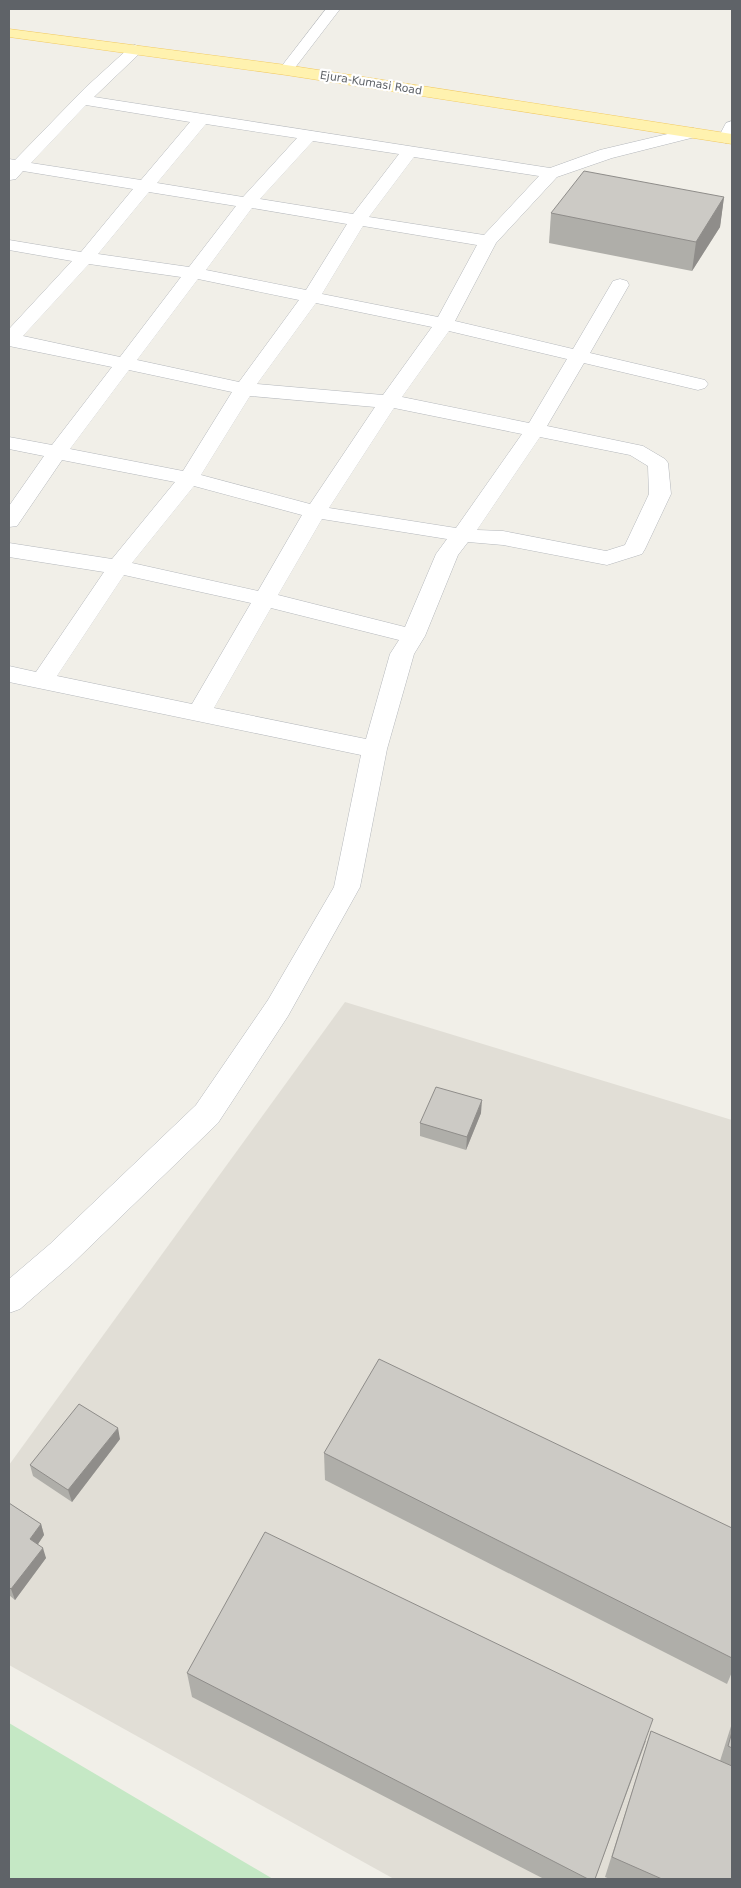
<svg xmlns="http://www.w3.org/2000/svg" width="741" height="1888" font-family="'DejaVu Sans',sans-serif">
<rect width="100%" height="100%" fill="#f1efe8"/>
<path fill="#e1ded6" d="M 345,1002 L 732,1120 L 732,1879 L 394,1879 L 9,1665 L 9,1465 Z"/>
<path fill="#c5e8c5" d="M 9,1723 L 273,1879 L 9,1879 Z"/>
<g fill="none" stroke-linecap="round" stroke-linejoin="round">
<g stroke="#b5b8bc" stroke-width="1">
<g id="minor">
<path d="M 326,9 L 340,9 L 291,73 L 281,73 L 278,70 L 281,67 Z"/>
<path d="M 135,45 L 140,47 L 143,50 L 140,53 L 94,97 L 550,168 L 600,150 L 693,128 L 699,130 L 701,133 L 699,136 L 612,158 L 557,177 L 496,243 L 455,321 L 573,349 L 613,281 L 620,279 L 627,281 L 629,285 L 590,353 L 705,380 L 708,384 L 705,388 L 698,390 L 584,363 L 547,426 L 643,446 L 665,459 L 668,463 L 671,494 L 645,549 L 642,554 L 607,565 L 503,545 L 468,542 L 458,555 L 425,636 L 414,654 L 387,749 L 360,887 L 288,1016 L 218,1123 L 72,1264 L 20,1309 L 9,1313 L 9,1279 L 50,1244 L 196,1105 L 268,1000 L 334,887 L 361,755 L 9,682 L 9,666 L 36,672 L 104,572 L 9,557 L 9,543 L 112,559 L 175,482 L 62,460 L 17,526 L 9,527 L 9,506 L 44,456 L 9,449 L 9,437 L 52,445 L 112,367 L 9,346 L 9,329 L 72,261 L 9,250 L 9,240 L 81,252 L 133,189 L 23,171 L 16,179 L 10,180 L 9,159 L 15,160 L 85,88 L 130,47 ZM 86,105 L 190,122 L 141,180 L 31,163 ZM 206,124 L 297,138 L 243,197 L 157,183 ZM 313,141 L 399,154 L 353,214 L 260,199 ZM 414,157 L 539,176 L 484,235 L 369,217 ZM 149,192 L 236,206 L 189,267 L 98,254 ZM 252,208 L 347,224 L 306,290 L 206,270 ZM 363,226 L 477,245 L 438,317 L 322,294 ZM 89,264 L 181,277 L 120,357 L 23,336 ZM 198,279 L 299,300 L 239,382 L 137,360 ZM 316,303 L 432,327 L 383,395 L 257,384 ZM 449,331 L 567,359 L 529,423 L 402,397 ZM 129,370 L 232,392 L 183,471 L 70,449 ZM 250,396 L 375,407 L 310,504 L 201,475 ZM 394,408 L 522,434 L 456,528 L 329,508 ZM 540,437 L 630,455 L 648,466 L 649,494 L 625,545 L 606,551 L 503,531 L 477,530 ZM 194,486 L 302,515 L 258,591 L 132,563 ZM 322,519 L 447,539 L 436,554 L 405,627 L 278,595 ZM 124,575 L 251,603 L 192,704 L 57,676 ZM 271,608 L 399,640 L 390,654 L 366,739 L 214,708 Z"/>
<path d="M 732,121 L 732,141 L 726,143 L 720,141 L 718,138 L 726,123 Z"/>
</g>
</g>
<g stroke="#f2c960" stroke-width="1">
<path id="major" d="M 9,29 L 286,65 L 732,134 L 732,144 L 286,75 L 9,37 Z"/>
</g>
<use href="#minor" fill="#fff" fill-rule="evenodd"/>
<use href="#major" fill="#fff2af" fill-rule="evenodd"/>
</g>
<g fill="#afaea9">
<path d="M 724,197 L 720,227 L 692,271 L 549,243 L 551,213 Z"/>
<path d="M 481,1113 L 466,1150 L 420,1136 L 420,1123 Z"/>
<path d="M 120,1439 L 72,1502 L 33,1476 L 30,1465 Z"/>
<path d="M 324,1453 L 732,1528 L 732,1672 L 727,1684 L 325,1480 Z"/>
<path d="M 9,1503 L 41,1524 L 44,1535 L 38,1544 L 46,1558 L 15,1600 L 9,1595 Z"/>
<path d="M 187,1673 L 646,1741 L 595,1879 L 544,1879 L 192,1697 Z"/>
<path d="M 732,1723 L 732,1879 L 610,1879 L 605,1877 L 651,1731 L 720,1761 Z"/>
</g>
<g fill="#8f8d8a">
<path d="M 724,197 L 720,227 L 692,271 L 696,242 Z"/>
<path d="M 482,1100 L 481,1113 L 466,1150 L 467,1137 Z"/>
<path d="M 118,1428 L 120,1439 L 72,1502 L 68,1490 Z"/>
<path d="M 41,1524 L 44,1535 L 34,1550 L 30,1539 Z"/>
<path d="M 43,1548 L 46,1558 L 15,1600 L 11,1589 Z"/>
</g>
<g fill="#cccac5" stroke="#8f8d8a">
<path d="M 584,171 L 724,197 L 696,242 L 551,213 Z"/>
<path d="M 436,1087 L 482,1100 L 467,1137 L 420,1123 Z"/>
<path d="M 379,1359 L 732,1528 L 732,1658 L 324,1453 Z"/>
<path d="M 79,1404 L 118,1428 L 68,1490 L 30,1465 Z"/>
<path d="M 9,1503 L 41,1524 L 30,1539 L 43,1548 L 11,1589 L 9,1587 Z"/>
<path d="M 265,1532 L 653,1719 L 595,1879 L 588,1879 L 187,1673 Z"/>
<path d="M 651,1731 L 732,1766 L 732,1879 L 662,1879 L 612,1857 Z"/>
<path d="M 732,1732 L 732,1748 L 728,1746 Z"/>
</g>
<g text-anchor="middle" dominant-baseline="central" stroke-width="4.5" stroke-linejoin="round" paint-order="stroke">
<g font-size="11" fill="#5f6368" stroke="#fff">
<text transform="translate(371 83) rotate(9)">Ejura-Kumasi Road</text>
</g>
</g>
<rect width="741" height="1888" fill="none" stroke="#5f6368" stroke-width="20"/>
</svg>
